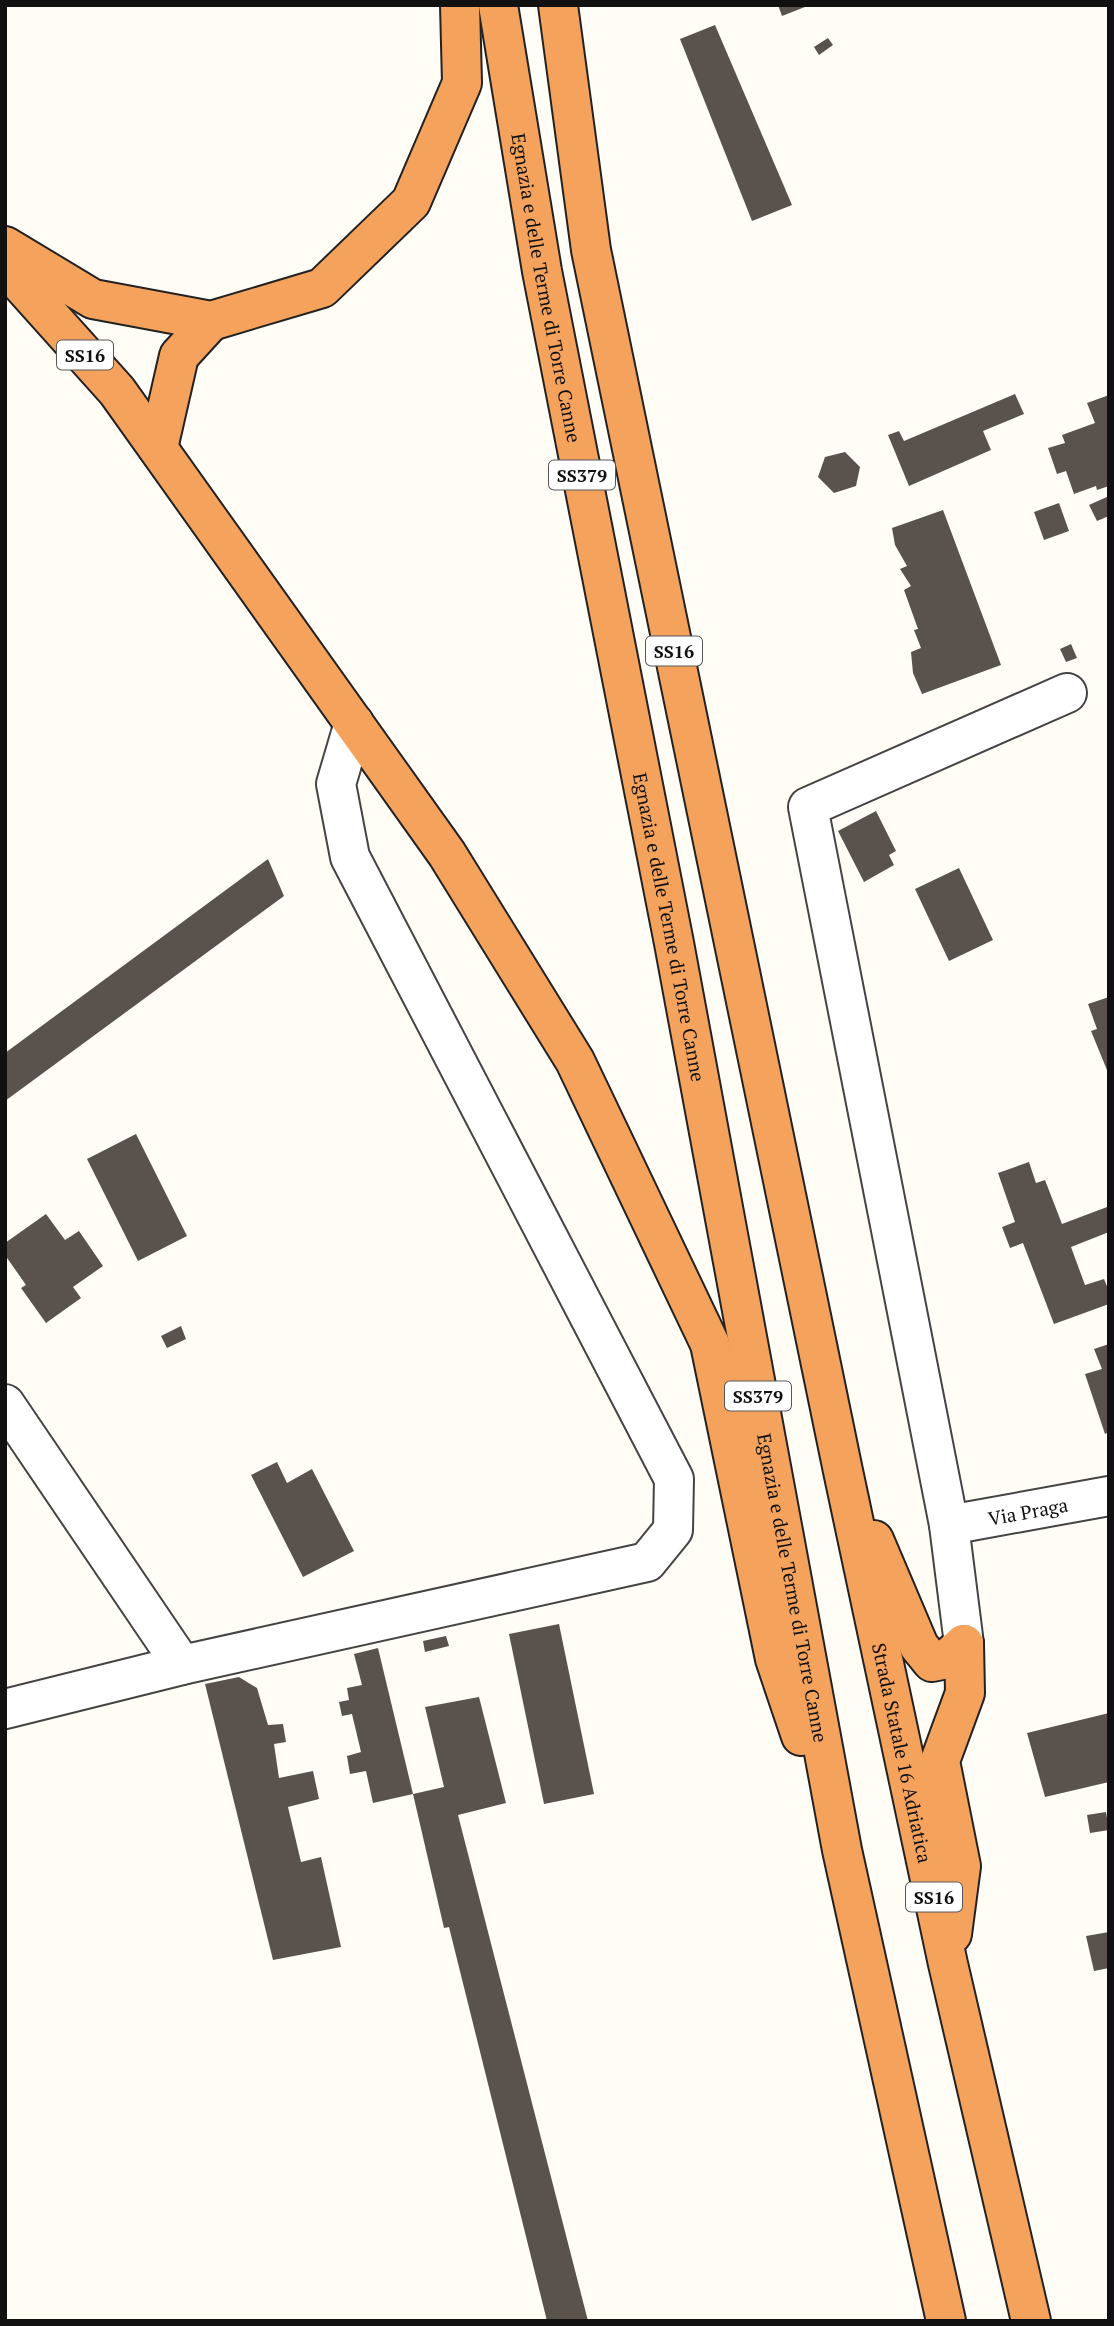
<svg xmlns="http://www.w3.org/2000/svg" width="1114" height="2326" font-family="'PT Serif',serif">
<rect width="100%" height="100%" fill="#fffdf5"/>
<g fill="#5a524d">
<path d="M 778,5 L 810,5 L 782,16 Z"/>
<path d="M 715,25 L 792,205 L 752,221 L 680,39 Z"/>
<path d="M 828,38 L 833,45 L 819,55 L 814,47 Z"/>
<path d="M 1015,394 L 1024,414 L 983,431 L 991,450 L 909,486 L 888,435 L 899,431 L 904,441 Z"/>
<path d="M 1109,395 L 1109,486 L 1097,490 L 1096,486 L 1074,494 L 1066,471 L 1057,474 L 1048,448 L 1065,443 L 1062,435 L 1095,423 L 1087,403 Z"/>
<path d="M 845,452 L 860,467 L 856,486 L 834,493 L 818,477 L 825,457 Z"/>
<path d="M 1109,496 L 1109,516 L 1097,521 L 1089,505 Z"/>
<path d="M 1059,503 L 1069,531 L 1044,540 L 1034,512 Z"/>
<path d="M 943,510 L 1001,665 L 922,694 L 913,673 L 911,652 L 921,648 L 914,630 L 918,629 L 904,590 L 911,586 L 900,569 L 907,566 L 895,545 L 892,528 Z"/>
<path d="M 1071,644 L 1077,658 L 1066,662 L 1060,649 Z"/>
<path d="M 876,811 L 896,851 L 889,855 L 894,865 L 864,882 L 838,831 Z"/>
<path d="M 268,859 L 284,896 L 5,1101 L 5,1053 Z"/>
<path d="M 959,868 L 993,940 L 949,961 L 915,889 Z"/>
<path d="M 1109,997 L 1109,1075 L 1091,1031 L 1097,1029 L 1088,1004 Z"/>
<path d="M 136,1134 L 187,1236 L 138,1261 L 87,1159 Z"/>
<path d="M 1029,1162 L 1036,1183 L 1045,1180 L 1062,1224 L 1107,1207 L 1109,1211 L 1109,1232 L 1071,1247 L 1085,1285 L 1104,1279 L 1109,1291 L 1109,1304 L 1054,1324 L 1023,1243 L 1010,1248 L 1002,1227 L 1015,1222 L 998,1173 Z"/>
<path d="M 46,1214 L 65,1240 L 79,1231 L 103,1266 L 73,1287 L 81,1298 L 46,1323 L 21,1288 L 26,1285 L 5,1255 L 5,1243 Z"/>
<path d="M 181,1326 L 186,1339 L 167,1348 L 161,1336 Z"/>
<path d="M 1109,1344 L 1109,1432 L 1105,1434 L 1085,1374 L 1102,1369 L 1094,1349 Z"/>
<path d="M 277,1462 L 287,1483 L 312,1469 L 354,1551 L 303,1577 L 251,1475 Z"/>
<path d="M 559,1624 L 594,1794 L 544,1804 L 509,1634 Z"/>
<path d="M 446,1636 L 449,1646 L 425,1652 L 423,1641 Z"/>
<path d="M 378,1648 L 413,1794 L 373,1803 L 366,1771 L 350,1774 L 347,1756 L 361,1752 L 352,1714 L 342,1716 L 339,1702 L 349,1700 L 347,1688 L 362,1685 L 354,1654 Z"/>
<path d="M 239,1677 L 257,1688 L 268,1725 L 283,1724 L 286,1742 L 274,1744 L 279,1778 L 313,1771 L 319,1799 L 288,1807 L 301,1862 L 321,1857 L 341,1947 L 273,1960 L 205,1684 Z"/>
<path d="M 479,1697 L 506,1803 L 458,1815 L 588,2321 L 547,2321 L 449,1927 L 444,1928 L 413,1794 L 444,1787 L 425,1707 Z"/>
<path d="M 1109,1713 L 1109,1782 L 1045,1797 L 1027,1733 Z"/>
<path d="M 1106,1812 L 1109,1830 L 1090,1833 L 1087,1815 Z"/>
<path d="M 1109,1932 L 1109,1968 L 1094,1971 L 1086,1936 Z"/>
</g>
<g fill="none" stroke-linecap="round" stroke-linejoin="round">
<g stroke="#444" stroke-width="42">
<g id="minor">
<path d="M 5,1404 L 182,1665"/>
<path id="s1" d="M 949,1525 L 1109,1496"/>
<path d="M 964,1644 L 949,1525 L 808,807 L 1067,693"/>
<path d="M 5,1709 L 182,1665 L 647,1562 L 673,1530 L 674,1479 L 350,857 L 336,784 L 354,723"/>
</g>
</g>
<g stroke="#222" stroke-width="42">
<g id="highway">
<path id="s2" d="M 498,5 L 542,271 L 674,943 L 842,1850 L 946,2321"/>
<path id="s3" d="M 558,5 L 591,250 L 843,1471 L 948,1964 L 1031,2321"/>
<path d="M 5,246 L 93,299 L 211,321 L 322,288 L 411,202 L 462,83 L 460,5"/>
<path d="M 5,266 L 117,391 L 447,854 L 575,1061 L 710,1344 L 775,1659 L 801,1736"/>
<path d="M 158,448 L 179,356 L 211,321"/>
<path d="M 874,1540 L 919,1646 L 932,1662 L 947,1659 L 964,1644"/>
<path d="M 952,1934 L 961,1866 L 940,1761 L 965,1693 L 964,1644"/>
</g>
</g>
<use href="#minor" stroke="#fff" stroke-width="38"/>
<use href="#highway" stroke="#f5a25d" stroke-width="38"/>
</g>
<g text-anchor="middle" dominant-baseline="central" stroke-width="7" stroke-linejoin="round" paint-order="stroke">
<g fill="#fff" stroke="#585858" stroke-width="2">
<rect x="57" y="340.5" width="56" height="29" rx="5"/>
<rect x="549" y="460.5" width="66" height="29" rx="5"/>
<rect x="646" y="636.5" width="56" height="29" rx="5"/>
<rect x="725" y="1381.5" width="66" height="29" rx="5"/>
<rect x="906" y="1882.5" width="56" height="29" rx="5"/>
</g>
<g font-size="18" font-weight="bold" fill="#111">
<text x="85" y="355">SS16</text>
<text x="582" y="475">SS379</text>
<text x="674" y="651">SS16</text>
<text x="758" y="1396">SS379</text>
<text x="934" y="1897">SS16</text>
</g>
<g font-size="19" fill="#111" stroke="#fff">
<text stroke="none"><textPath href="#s2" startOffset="287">Egnazia e delle Terme di Torre Canne</textPath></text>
<text stroke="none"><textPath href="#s2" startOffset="938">Egnazia e delle Terme di Torre Canne</textPath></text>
<text stroke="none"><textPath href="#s1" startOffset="80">Via Praga</textPath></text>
<text stroke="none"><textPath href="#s2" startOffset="1610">Egnazia e delle Terme di Torre Canne</textPath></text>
<text stroke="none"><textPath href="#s3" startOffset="1782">Strada Statale 16 Adriatica</textPath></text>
</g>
</g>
<rect width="1114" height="2326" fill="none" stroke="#111111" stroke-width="14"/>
</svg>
